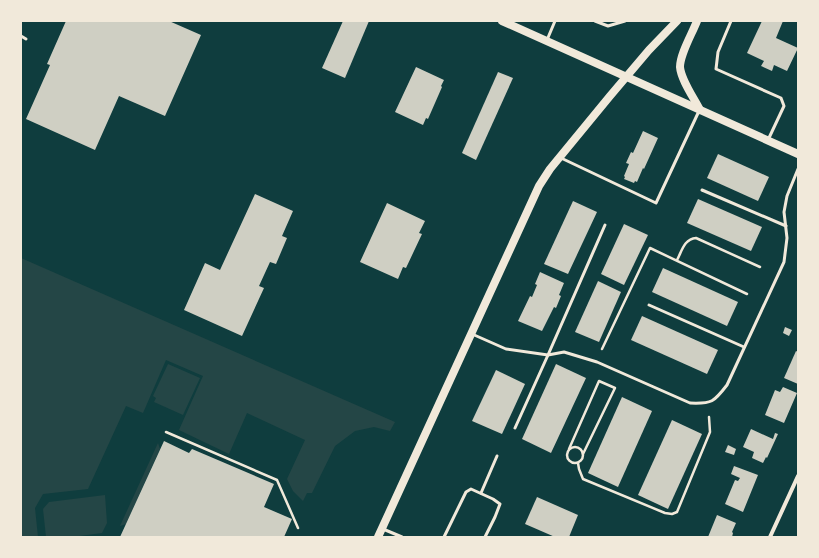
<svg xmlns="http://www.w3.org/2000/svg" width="819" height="558" font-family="Spectral,serif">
<rect width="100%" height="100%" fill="#0f3d3e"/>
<g fill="#244646">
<path d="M 21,258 L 395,422 L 390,431 L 374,427 L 355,431 L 335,446 L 312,493 L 307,493 L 303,501 L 293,491 L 287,479 L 305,440 L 247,413 L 229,454 L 179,430 L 203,376 L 166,360 L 143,413 L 126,406 L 88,489 L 43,494 L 35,508 L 38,537 L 21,537 Z"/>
<path d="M 168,364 L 200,378 L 183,415 L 154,402 L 156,398 L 153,396 Z"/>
<path d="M 158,443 L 160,449 L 126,524 L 120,526 Z"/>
<path d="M 105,495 L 107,523 L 102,533 L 72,537 L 46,537 L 43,509 L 49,502 Z"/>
</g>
<g fill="#cfcfc3">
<path d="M 66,21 L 169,21 L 201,35 L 165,116 L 119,96 L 95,150 L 26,119 L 50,65 L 47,64 Z"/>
<path d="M 343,21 L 369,21 L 345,78 L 322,68 Z"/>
<path d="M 762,21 L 783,21 L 776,38 L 798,48 L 787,71 L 774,65 L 772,71 L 761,66 L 764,61 L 747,53 Z"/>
<path d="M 416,67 L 444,80 L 441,86 L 442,87 L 428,119 L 426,118 L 423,125 L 395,112 Z"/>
<path d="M 498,72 L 513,78 L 476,160 L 462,153 Z"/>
<path d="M 643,131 L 658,138 L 644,169 L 643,168 L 637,182 L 635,181 L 634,183 L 624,179 L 625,177 L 624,176 L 629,164 L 626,163 L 631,152 L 633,153 Z"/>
<path d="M 718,154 L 769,177 L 758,201 L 707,178 Z"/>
<path d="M 255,194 L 293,211 L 282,236 L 287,238 L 276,264 L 270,262 L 259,286 L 264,288 L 242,336 L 184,310 L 205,263 L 220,270 Z"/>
<path d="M 698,199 L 762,227 L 751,251 L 687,223 Z"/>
<path d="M 573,201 L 597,212 L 568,274 L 544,264 Z"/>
<path d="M 387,203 L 425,221 L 419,233 L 422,234 L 406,268 L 403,267 L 398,279 L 360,262 Z"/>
<path d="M 624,224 L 648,235 L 624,285 L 601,274 Z"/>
<path d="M 663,268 L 738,302 L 727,326 L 652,292 Z"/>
<path d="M 540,272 L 564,283 L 559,295 L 561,296 L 556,308 L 554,307 L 542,331 L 518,321 L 530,296 L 532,297 L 537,285 L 535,284 Z"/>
<path d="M 598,281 L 621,292 L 599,342 L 575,332 Z"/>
<path d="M 642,316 L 718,350 L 707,374 L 631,340 Z"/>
<path d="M 785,327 L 792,330 L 789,336 L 783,333 Z"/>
<path d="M 796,351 L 798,352 L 798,384 L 784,378 Z"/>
<path d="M 556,364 L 586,378 L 551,453 L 522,439 Z"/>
<path d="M 496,370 L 525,384 L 502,434 L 472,421 Z"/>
<path d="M 783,387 L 797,393 L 784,423 L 765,415 L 775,390 L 780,392 Z"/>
<path d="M 622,397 L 652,411 L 618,487 L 588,473 Z"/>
<path d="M 672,420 L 702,434 L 668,509 L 638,495 Z"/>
<path d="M 751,429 L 773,439 L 775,433 L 778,434 L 767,458 L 766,457 L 763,463 L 752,458 L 754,452 L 743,447 Z"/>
<path d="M 164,441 L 189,453 L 192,449 L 274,484 L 264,507 L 292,519 L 284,537 L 120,537 Z"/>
<path d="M 728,445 L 736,449 L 734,455 L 725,452 Z"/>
<path d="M 734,466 L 758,475 L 743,512 L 725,504 L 735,480 L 738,481 L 740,478 L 731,474 Z"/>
<path d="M 537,497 L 578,515 L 569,537 L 555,537 L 525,524 Z"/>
<path d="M 717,515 L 736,523 L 732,532 L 733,533 L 732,537 L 708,537 Z"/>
</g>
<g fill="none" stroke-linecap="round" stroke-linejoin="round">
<g stroke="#f1e9da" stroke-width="2.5">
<path d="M 677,260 C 682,251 684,239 696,238 L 760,267"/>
<path d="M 602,349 L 650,248 L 747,294"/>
<path d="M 166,432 L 277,480 L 298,528"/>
<circle cx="575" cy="455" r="8"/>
<path d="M 569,449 L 599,381 L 615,388 L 583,454"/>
<path d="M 578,463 L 579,469 L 583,479 L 665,513 L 672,514 L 677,512 L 710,432 L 709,417"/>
</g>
<g stroke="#f1e9da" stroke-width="3">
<path d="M 595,21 L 608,26 L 625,21"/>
<path d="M 731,21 L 718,52 L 716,69 L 781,98 L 784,106 L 768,140"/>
<path d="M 21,36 L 26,39"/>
<path d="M 547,40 L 555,21"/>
<path d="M 561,158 L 656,203 L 699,111"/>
<path d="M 702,190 L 786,226"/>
<path d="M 649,305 L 744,347"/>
<path d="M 472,334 L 506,349 L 548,355 L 564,352 L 597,362 L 690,403 C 712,404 714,402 727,385 L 784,262 L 787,238 L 784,212 L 787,196 L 798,169"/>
<path d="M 515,428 L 548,355 L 605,225"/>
<path d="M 481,493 L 497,456"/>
<path d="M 383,529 L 402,537"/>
<path d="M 444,537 L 466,492 L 471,489 L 493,499 L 500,504 L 495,517 L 485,537"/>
</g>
<path stroke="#f1e9da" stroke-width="4" d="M 770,537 L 798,476"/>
<g stroke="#f1e9da" stroke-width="8">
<path d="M 502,21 L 798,154"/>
<path d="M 697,21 C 692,34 680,54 680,67 C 681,80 694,98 700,110"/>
<path d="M 378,537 L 539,186 L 550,169 L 610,96 L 649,50 L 677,21"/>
</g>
</g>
<rect width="819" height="558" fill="none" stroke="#f1e9da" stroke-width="44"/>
</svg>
